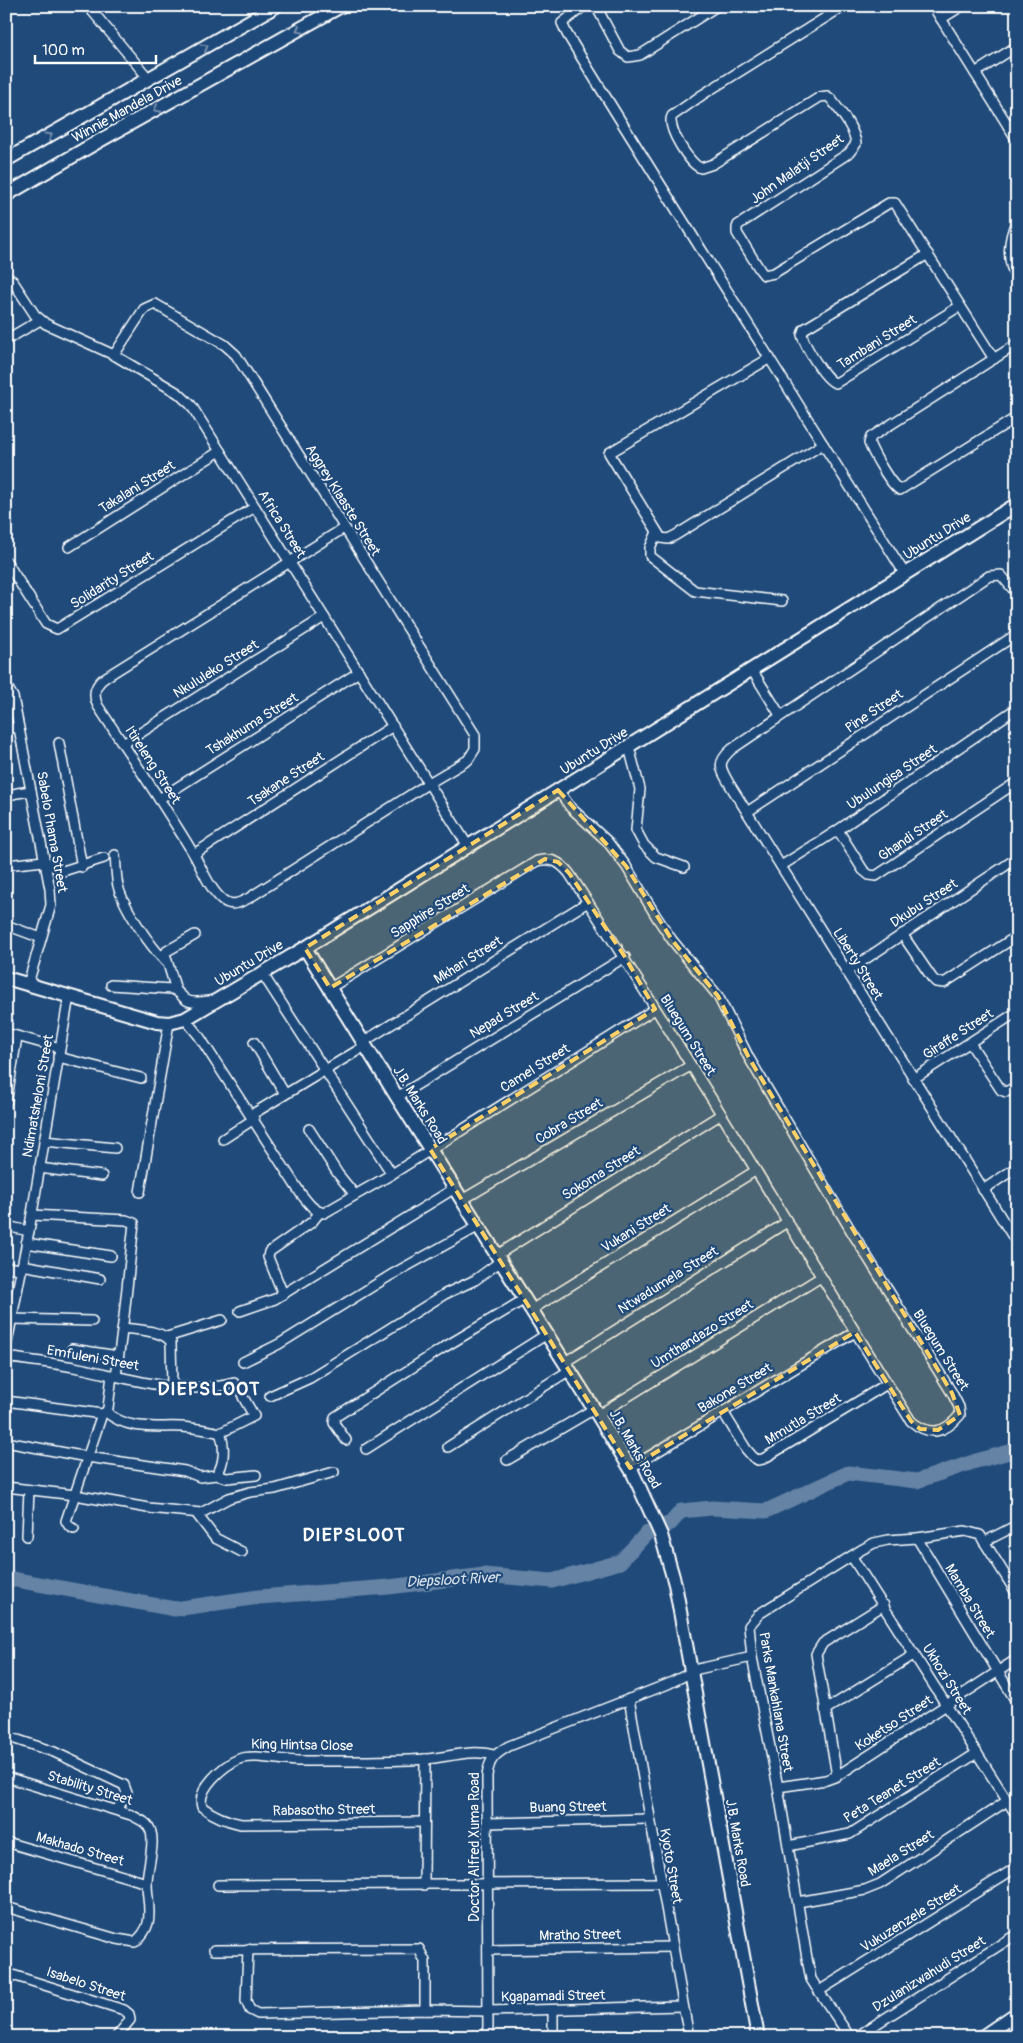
<svg xmlns="http://www.w3.org/2000/svg" width="1023" height="2043" font-family="Pangolin,sans-serif">
<rect width="100%" height="100%" fill="#1f4a7a"/>
<filter id="ink" filterUnits="userSpaceOnUse"><feTurbulence type="fractalNoise" baseFrequency=".02" numOctaves="2"/><feDisplacementMap in="SourceGraphic" scale="10" xChannelSelector="R" yChannelSelector="G"/><feConvolveMatrix kernelMatrix="1 2 1 2 8 2 1 2 1" color-interpolation-filters="sRGB"/></filter>
<g filter="url(#ink)">
<g fill="none" stroke-linecap="round" stroke-linejoin="round">
<path stroke="#6583a4" stroke-width="15" d="M 6,1578 L 175,1609 L 259,1597 L 389,1587 L 484,1575 L 552,1581 L 620,1562 L 647,1533 L 671,1523 L 681,1511 L 712,1508 L 766,1511 L 848,1473 L 917,1481 L 976,1461 L 1017,1450"/>
<g stroke="#fff" stroke-width="12">
<g id="street">
<path d="M 88,6 L 149,79"/>
<path d="M 584,6 L 562,23 L 567,34 C 651,171 738,307 823,444 L 676,535 L 668,539 L 661,538 L 609,453 L 770,358"/>
<path d="M 596,6 L 620,51 L 628,57 L 640,55 L 717,6"/>
<path d="M 844,6 L 702,95 L 672,116 C 666,127 690,165 701,168 L 713,164 L 820,97 L 827,96 L 831,99 C 840,111 855,129 856,144 L 849,153 L 738,225 L 737,228 L 737,233 L 760,270 L 764,275 L 774,273 L 889,203 L 895,203 L 994,359"/>
<path d="M 933,6 L 1017,140"/>
<path d="M 941,19 L 962,6"/>
<path d="M 975,73 L 1017,46"/>
<path d="M 1008,126 L 1017,120"/>
<path d="M 1017,220 C 1008,239 1006,261 1017,280"/>
<path d="M 928,254 L 804,329 L 802,335 C 805,346 826,382 836,383 L 960,306"/>
<path d="M 6,277 L 12,280 L 35,315 L 46,324 L 114,355 L 178,393 L 191,405 L 468,846"/>
<path d="M 6,340 L 40,320"/>
<path d="M 1017,344 L 879,432 L 871,437 L 869,443 C 873,453 891,486 900,490 L 1017,417"/>
<path d="M 114,355 L 144,309 L 155,304 L 225,345 L 236,355 L 475,735 L 475,749 L 468,760 L 429,783 L 249,898 C 241,902 233,907 224,901 C 210,891 202,868 193,853 C 163,803 130,755 98,706 C 92,694 95,684 106,677 L 344,528"/>
<path d="M 823,444 L 905,574"/>
<path d="M 657,532 L 650,548 L 650,556 L 695,591 L 782,601"/>
<path d="M 69,547 L 220,451"/>
<path d="M 6,561 L 46,624 L 57,629 L 255,507"/>
<path d="M 1017,594 L 1001,575 L 989,576 L 732,749 C 716,763 720,768 730,785 L 1017,1243"/>
<path d="M 752,670 L 780,715"/>
<path d="M 6,685 L 13,697 L 50,889 L 51,905 L 28,984"/>
<path d="M 6,729 L 18,727"/>
<path d="M 59,743 L 82,867"/>
<path d="M 123,744 L 324,617"/>
<path d="M 629,747 L 640,789 L 636,830 L 644,845 L 656,857 L 684,867"/>
<path d="M 6,796 L 17,793 L 31,791"/>
<path d="M 159,799 L 359,672"/>
<path d="M 747,812 L 1017,634"/>
<path d="M 838,830 L 863,870 L 869,875 L 876,876 L 1017,782"/>
<path d="M 194,854 L 393,726"/>
<path d="M 115,855 C 116,865 116,877 118,886 C 124,908 150,946 166,962"/>
<path d="M 6,865 L 44,861 L 63,871 L 104,858"/>
<path d="M 781,866 L 838,830 L 1017,708"/>
<path d="M 6,925 L 41,938"/>
<path d="M 902,934 L 932,978 L 936,982 L 944,983 L 1017,936"/>
<path d="M 846,972 L 1017,858"/>
<path d="M 262,973 L 392,1174"/>
<path d="M 111,985 L 172,989 C 179,991 180,995 185,999 C 192,1005 206,1001 215,1000"/>
<path d="M 330,988 L 537,861 C 551,857 560,862 569,873 C 687,1053 796,1239 911,1421 C 930,1437 945,1433 960,1415 L 959,1407 L 952,1393 L 850,1229 L 749,1058 L 718,996 L 672,940 L 656,916 L 626,866 L 607,841 L 571,808 L 558,790"/>
<path d="M 176,990 L 165,954 L 167,951 L 195,935"/>
<path d="M 185,1019 L 199,1036 L 301,1194 C 308,1202 313,1211 324,1213 L 392,1174 L 655,1009"/>
<path d="M 6,1033 L 60,1048"/>
<path d="M 254,1042 L 285,1094"/>
<path d="M 363,1042 L 588,902"/>
<path d="M 970,1043 L 1001,1090 L 1006,1092 L 1017,1086"/>
<path d="M 58,1057 L 141,1078"/>
<path d="M 913,1079 L 1017,1012"/>
<path d="M 397,1097 L 625,957"/>
<path d="M 6,1104 L 17,1037"/>
<path d="M 251,1115 L 365,1046"/>
<path d="M 309,1129 L 338,1174 L 355,1195"/>
<path d="M 223,1139 L 254,1119"/>
<path d="M 44,1141 L 115,1148"/>
<path d="M 39,1168 L 102,1176"/>
<path d="M 983,1190 L 1017,1167"/>
<path d="M 140,1192 L 169,1023"/>
<path d="M 462,1200 L 690,1066"/>
<path d="M 32,1215 L 126,1220 L 134,1223 L 124,1316 L 116,1376"/>
<path d="M 6,1226 L 29,1231"/>
<path d="M 26,1243 L 111,1256"/>
<path d="M 497,1255 L 720,1115"/>
<path d="M 22,1265 L 100,1279"/>
<path d="M 6,1267 L 21,1269"/>
<path d="M 283,1294 L 268,1257 L 269,1252 L 312,1222 L 320,1212"/>
<path d="M 531,1310 L 755,1171"/>
<path d="M 240,1311 L 275,1299 L 455,1188"/>
<path d="M 12,1319 L 92,1321"/>
<path d="M 123,1328 C 136,1330 163,1330 171,1342 L 172,1386"/>
<path d="M 167,1337 L 222,1320"/>
<path d="M 6,1348 L 29,1231 L 69,996"/>
<path d="M 72,1349 L 118,1356"/>
<path d="M 6,1357 C 30,1361 55,1363 79,1368 C 128,1378 184,1397 234,1383"/>
<path d="M 243,1362 L 279,1344 L 391,1275 L 479,1226"/>
<path d="M 565,1362 L 787,1222"/>
<path d="M 270,1396 L 310,1378 L 445,1294 L 475,1280 L 501,1261"/>
<path d="M 6,1401 L 102,1414 L 106,1412 L 108,1408 L 112,1375"/>
<path d="M 723,1412 L 746,1449 L 753,1457 L 758,1460 L 763,1459 L 887,1384"/>
<path d="M 598,1415 L 821,1277"/>
<path d="M 220,1433 L 254,1416 L 243,1397"/>
<path d="M 346,1440 L 334,1423 L 335,1417 L 443,1348 L 525,1299"/>
<path d="M 6,1442 L 87,1457 L 185,1471 L 200,1477 L 216,1475 C 225,1465 225,1445 220,1433 C 205,1429 181,1426 165,1427 C 143,1427 124,1427 106,1412"/>
<path d="M 448,1447 L 570,1370"/>
<path d="M 366,1449 L 547,1334"/>
<path d="M 507,1460 L 594,1409"/>
<path d="M 630,1468 L 855,1332"/>
<path d="M 216,1475 L 227,1478 L 256,1475"/>
<path d="M 6,1487 L 75,1495 L 148,1508 L 201,1513 L 229,1498 L 250,1492 L 275,1489 L 334,1472"/>
<path d="M 196,1513 L 215,1538 L 242,1552"/>
<path d="M 74,1529 L 69,1526 L 66,1521 L 102,1414"/>
<path d="M 27,1536 L 29,1490"/>
<path d="M 917,1538 L 1017,1703"/>
<path d="M 984,1542 L 1017,1525"/>
<path d="M 852,1557 L 1017,1816"/>
<path d="M 629,1699 L 689,2037"/>
<path d="M 825,1710 L 915,1654"/>
<path d="M 6,1736 L 54,1752 L 124,1785 L 127,1793 L 117,1810"/>
<path d="M 837,1776 L 816,1654 L 823,1643 L 884,1605"/>
<path d="M 6,1777 L 131,1815 C 139,1819 149,1823 151,1832 C 155,1845 147,1869 147,1883 C 147,1896 151,1910 148,1923 C 146,1931 141,1937 135,1942 L 117,1939 L 6,1907"/>
<path d="M 778,1787 L 826,1780 L 837,1776 L 1017,1659"/>
<path d="M 424,1822 L 241,1824 C 226,1821 214,1816 202,1807 C 196,1789 224,1765 239,1759 C 255,1753 285,1762 303,1761 C 344,1761 385,1762 426,1759 C 449,1757 471,1749 494,1755"/>
<path d="M 488,1823 L 649,1819"/>
<path d="M 6,1842 L 147,1883"/>
<path d="M 788,1846 L 850,1834 L 977,1753"/>
<path d="M 218,1885 L 660,1883"/>
<path d="M 424,1885 L 425,1759"/>
<path d="M 798,1902 L 865,1890 L 880,1884 L 1007,1801"/>
<path d="M 248,1949 L 246,2001 L 250,2010 L 258,2014 L 425,2010 L 488,2011 L 682,2006"/>
<path d="M 214,1950 L 419,1949 L 425,1961 L 425,2010"/>
<path d="M 488,1950 L 672,1947"/>
<path d="M 6,1973 L 124,2010 L 129,2014 L 130,2020 L 116,2037"/>
<path d="M 819,1991 L 1017,1867"/>
<path d="M 553,2010 L 553,2037"/>
<path d="M 488,2037 L 487,1776 C 489,1759 495,1754 509,1746 L 668,1684 L 698,1669 L 752,1657"/>
<path d="M 850,2037 L 816,1987 L 811,1979 L 808,1964 L 778,1787 L 752,1657 L 749,1626 L 759,1614 L 861,1550 L 874,1543 L 888,1540 L 917,1538 L 965,1531 L 980,1535 L 1017,1594"/>
<path d="M 856,2037 L 1017,1934"/>
</g>
</g>
<g stroke="#fff" stroke-width="16">
<g id="secondary">
<path d="M 6,160 L 276,6"/>
<path d="M 6,195 L 99,141 L 341,6"/>
<path d="M 305,948 L 397,1097 L 594,1409 L 632,1471 L 661,1535 L 675,1584 L 758,2037"/>
<path d="M 6,978 L 157,1022 L 169,1023 L 185,1019 L 305,948 L 1017,504"/>
<path d="M 982,2037 L 1017,2013"/>
</g>
</g>
<use href="#street" stroke="#1f4a7a" stroke-width="9"/>
<use href="#secondary" stroke="#1f4a7a" stroke-width="12"/>
</g>
<defs><path id="oneway-chevron" d="M-2-3.5L2.5 0L-2 3.5" fill="none" stroke-width="1.6" stroke-linecap="round" stroke-linejoin="round" transform="scale(1.25)"/></defs>
<g stroke="#7992af">
<use href="#oneway-chevron" transform="translate(299 30) rotate(151)"/>
<use href="#oneway-chevron" transform="translate(205 47) rotate(-30)"/>
<use href="#oneway-chevron" transform="translate(157 109) rotate(152)"/>
<use href="#oneway-chevron" transform="translate(49 136) rotate(-30)"/>
</g>
</g>
<path fill="#ffd166" fill-opacity="0.2" stroke="#ffd166" stroke-width="4" stroke-dasharray="10 6" stroke-linejoin="round" d="M 558,790 L 626,866 L 672,940 L 718,996 L 749,1058 L 952,1393 L 960,1415 L 938,1430 L 920,1429 L 911,1421 L 855,1332 L 630,1468 L 430,1149 L 655,1009 L 625,957 L 569,873 L 558,862 L 545,859 L 330,988 L 305,948 Z"/>
<g text-anchor="middle" dominant-baseline="central" stroke-width="4.5" stroke-linejoin="round" paint-order="stroke">
<g font-size="14" fill="#fff" stroke="#1f4a7a">
<text transform="translate(127 109) rotate(-29)">Winnie Mandela Drive</text>
<text transform="translate(797 169) rotate(-35)">John Malatji Street</text>
<text transform="translate(877 342) rotate(-32)">Tambani Street</text>
<text transform="translate(137 487) rotate(-32)">Takalani Street</text>
<text transform="translate(343 500) rotate(58)">Aggrey Klaaste Street</text>
<text transform="translate(282 524) rotate(58)">Africa Street</text>
<text transform="translate(937 536) rotate(-32)">Ubuntu Drive</text>
<text transform="translate(112 580) rotate(-32)">Solidarity Street</text>
<text transform="translate(216 669) rotate(-32)">Nkululeko Street</text>
<text transform="translate(874 711) rotate(-34)">Pine Street</text>
<text transform="translate(252 724) rotate(-32)">Tshakhuma Street</text>
<text transform="translate(594 751) rotate(-32)">Ubuntu Drive</text>
<text transform="translate(153 765) rotate(57)">Itireleng Street</text>
<text transform="translate(892 777) rotate(-34)">Ubulungisa Street</text>
<text transform="translate(286 779) rotate(-33)">Tsakane Street</text>
<text transform="translate(52 832) rotate(80)">Sabelo Phama Street</text>
<text transform="translate(913 835) rotate(-34)">Ghandi Street</text>
<text transform="translate(924 903) rotate(-33)">Dkubu Street</text>
<text transform="translate(430 911) rotate(-32)">Sapphire Street</text>
<text transform="translate(468 960) rotate(-32)">Mkhari Street</text>
<text transform="translate(249 963) rotate(-31)">Ubuntu Drive</text>
<text transform="translate(858 964) rotate(58)">Liberty Street</text>
<text transform="translate(504 1015) rotate(-31)">Nepad Street</text>
<text transform="translate(958 1034) rotate(-33)">Giraffe Street</text>
<text transform="translate(688 1035) rotate(58)">Bluegum Street</text>
<text transform="translate(535 1068) rotate(-32)">Camel Street</text>
<text transform="translate(38 1096) rotate(-80)">Ndimatsheloni Street</text>
<text transform="translate(420 1105) rotate(58)">J.B. Marks Road</text>
<text transform="translate(569 1121) rotate(-31)">Cobra Street</text>
<text transform="translate(601 1173) rotate(-32)">Sokoma Street</text>
<text transform="translate(636 1228) rotate(-32)">Vukani Street</text>
<text transform="translate(668 1280) rotate(-32)">Ntwadumela Street</text>
<text transform="translate(702 1334) rotate(-32)">Umthandazo Street</text>
<text transform="translate(941 1350) rotate(58)">Bluegum Street</text>
<text transform="translate(93 1358) rotate(10)">Emfuleni Street</text>
<text transform="translate(735 1388) rotate(-31)">Bakone Street</text>
<text transform="translate(803 1419) rotate(-31)">Mmutla Street</text>
<text transform="translate(635 1449) rotate(60)">J.B. Marks Road</text>
<text transform="translate(970 1601) rotate(59)">Mamba Street</text>
<text transform="translate(947 1679) rotate(58)">Ukhozi Street</text>
<text transform="translate(776 1702) rotate(80)">Parks Mankahlana Street</text>
<text transform="translate(894 1723) rotate(-33)">Koketso Street</text>
<text transform="translate(302 1745) rotate(1)">King Hintsa Close</text>
<text transform="translate(90 1788) rotate(17)">Stability Street</text>
<text transform="translate(892 1790) rotate(-32)">Peta Teanet Street</text>
<text transform="translate(568 1807) rotate(-1)">Buang Street</text>
<text transform="translate(324 1810) rotate(-1)">Rabasotho Street</text>
<text transform="translate(738 1843) rotate(80)">J.B. Marks Road</text>
<text transform="translate(474 1847) rotate(-90)">Doctor Alfred Xuma Road</text>
<text transform="translate(80 1849) rotate(16)">Makhado Street</text>
<text transform="translate(901 1853) rotate(-32)">Maela Street</text>
<text transform="translate(671 1866) rotate(80)">Kyoto Street</text>
<text transform="translate(911 1918) rotate(-32)">Vukuzenzele Street</text>
<text transform="translate(580 1935) rotate(-1)">Mratho Street</text>
<text transform="translate(929 1974) rotate(-32)">Dzulanizwahudi Street</text>
<text transform="translate(86 1984) rotate(18)">Isabelo Street</text>
<text transform="translate(553 1996) rotate(-1)">Kgapamadi Street</text>
</g>
<g font-size="15" font-style="italic" fill="#d8e0e8" stroke="#1f4a7a">
<text transform="translate(453 1580) rotate(-3)">Diepsloot River</text>
</g>
<g font-size="19" font-weight="bold" letter-spacing="1" fill="#fff" stroke="#1f4a7a">
<text x="209" y="1389">DIEPSLOOT</text>
<text x="354" y="1535">DIEPSLOOT</text>
</g>
</g>
<rect width="1023" height="2043" fill="none" stroke="#1f4a7a" stroke-width="25"/>
<rect x="12" y="12" width="998" height="2018" fill="none" stroke="#fff" stroke-width="2" filter="url(#ink)"/>
<path d="M35 55v8h121v-8" fill="none" stroke="#ffffff" stroke-width="2.5"/>
<text x="42" y="55" font-size="15" fill="#ffffff" stroke="#1f4a7a" stroke-width="4" paint-order="stroke">100 m</text>
</svg>
